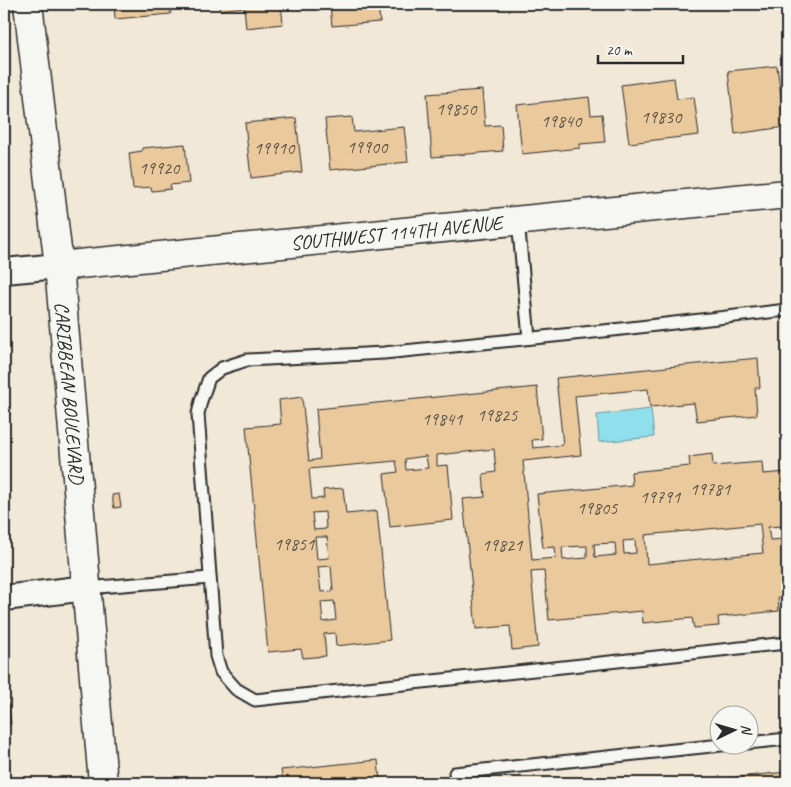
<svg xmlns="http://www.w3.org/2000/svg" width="791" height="787" font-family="Caveat,sans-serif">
<rect width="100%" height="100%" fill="#f2e8d8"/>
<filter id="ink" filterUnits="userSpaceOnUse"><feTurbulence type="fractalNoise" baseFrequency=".02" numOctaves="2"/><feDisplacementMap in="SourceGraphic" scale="10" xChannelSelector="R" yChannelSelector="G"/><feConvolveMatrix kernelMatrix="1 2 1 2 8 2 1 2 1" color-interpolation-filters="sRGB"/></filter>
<g filter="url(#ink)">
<path fill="#8fdfec" stroke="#67979f" d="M 651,409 L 654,437 L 599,442 L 597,415 Z"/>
<g fill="#eac99c" stroke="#2b2b2b" fill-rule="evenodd">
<path d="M 114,4 L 170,4 L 171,14 L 115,19 Z"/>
<path d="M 219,4 L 281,4 L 283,24 L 246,28 L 244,7 L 220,10 Z"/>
<path d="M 330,4 L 378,4 L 380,22 L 332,26 Z"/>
<path d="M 720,4 L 757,4 L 721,8 Z"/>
<path d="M 777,66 L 785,127 L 735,134 L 728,71 Z"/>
<path d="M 674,78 L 677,99 L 694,97 L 699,135 L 629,143 L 621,85 Z"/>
<path d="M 482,90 L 485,126 L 501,125 L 503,151 L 432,157 L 427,94 Z"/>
<path d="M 589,97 L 591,115 L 602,114 L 605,142 L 580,144 L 580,148 L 522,154 L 517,105 Z"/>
<path d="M 352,117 L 354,132 L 404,127 L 408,162 L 330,170 L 325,119 Z"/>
<path d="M 296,118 L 302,172 L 251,178 L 245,123 Z"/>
<path d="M 185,144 L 189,183 L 170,185 L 171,189 L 152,191 L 151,187 L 133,189 L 129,153 L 142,151 L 142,148 Z"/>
<path d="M 758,358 L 760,388 L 755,388 L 757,415 L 697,421 L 694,403 L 650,407 L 648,389 L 575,396 L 581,455 L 523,461 L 532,560 L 556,558 L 555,547 L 543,548 L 537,494 L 632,485 L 631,472 L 690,466 L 689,457 L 712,454 L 713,466 L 762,462 L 763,474 L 787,472 L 787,596 L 778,597 L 779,611 L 718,617 L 719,626 L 694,628 L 692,618 L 643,623 L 642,611 L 549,620 L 544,571 L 531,572 L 538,647 L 512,650 L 510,626 L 476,629 L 463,499 L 485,497 L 483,474 L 496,472 L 494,449 L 437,455 L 437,466 L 448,465 L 453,520 L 390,527 L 384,474 L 398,472 L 396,461 L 309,469 L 312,499 L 324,498 L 323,490 L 343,488 L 346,514 L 377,511 L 390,640 L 336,646 L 335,633 L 324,634 L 326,656 L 303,658 L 301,649 L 268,652 L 246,427 L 281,424 L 279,400 L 302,397 L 309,461 L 320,459 L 316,409 L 537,387 L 542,439 L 532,440 L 533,448 L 563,445 L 556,378 ZM 426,456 L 428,468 L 406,470 L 405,459 ZM 325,512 L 326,529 L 314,530 L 312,513 ZM 760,524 L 763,553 L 647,564 L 645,535 ZM 782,526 L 784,539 L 770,540 L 768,527 ZM 315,537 L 327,537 L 329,558 L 317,559 ZM 635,540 L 636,553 L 624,554 L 623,541 ZM 615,543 L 616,555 L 595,557 L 594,544 ZM 587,546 L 587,558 L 563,560 L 562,547 ZM 331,566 L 333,591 L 321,592 L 318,567 ZM 334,601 L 336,620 L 323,622 L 321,602 Z"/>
<path d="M 119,494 L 121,507 L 114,508 L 112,495 Z"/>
<path d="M 4,670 L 11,724 L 4,725 Z"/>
<path d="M 378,760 L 380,783 L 283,783 L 281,770 Z"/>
<path d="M 787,772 L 787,783 L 678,783 Z"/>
</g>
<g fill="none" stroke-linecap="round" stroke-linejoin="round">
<g stroke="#2b2b2b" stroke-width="15">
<g id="lane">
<path d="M 518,220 L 529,338"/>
<path d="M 787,310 L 613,330 L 384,353 L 247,360 L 222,368 L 209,378 L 201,401 L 198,414 L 216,656 L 221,672 L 236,689 L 255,700 L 787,643"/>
<path d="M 86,588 L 210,578"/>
<path d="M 748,743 L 787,739"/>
<path d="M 455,773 L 731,744"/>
</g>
</g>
<g stroke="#2b2b2b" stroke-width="28">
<g id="street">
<path d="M 4,271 L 59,266"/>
<path d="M 4,598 L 86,588"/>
</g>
</g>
<g stroke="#2b2b2b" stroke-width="31">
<g id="secondary">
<path id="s1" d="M 28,4 L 59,266 L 103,783"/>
<path id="s2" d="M 59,266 L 787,194"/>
</g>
</g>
<use href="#lane" stroke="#f6f6f2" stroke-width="11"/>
<use href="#street" stroke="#f6f6f2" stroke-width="24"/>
<use href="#secondary" stroke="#f6f6f2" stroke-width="28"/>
</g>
</g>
<g text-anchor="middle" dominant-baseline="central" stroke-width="4" stroke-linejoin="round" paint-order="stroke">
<g font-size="18" fill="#5b5247">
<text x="456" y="109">19850</text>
<text x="661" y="117">19830</text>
<text x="561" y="121">19840</text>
<text x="367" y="147">19900</text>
<text x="274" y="148">19910</text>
<text x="159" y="168">19920</text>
<text x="497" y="415">19825</text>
<text x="442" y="419">19841</text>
<text x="710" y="489">19781</text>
<text x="660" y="497">19791</text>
<text x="597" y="508">19805</text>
<text x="294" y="544">19851</text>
<text x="502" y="545">19821</text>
</g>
<g font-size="20" fill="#2b2b2b" stroke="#f6f6f2">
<text stroke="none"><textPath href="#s2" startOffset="339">SOUTHWEST 114TH AVENUE</textPath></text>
<text stroke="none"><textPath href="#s1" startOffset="391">CARIBBEAN BOULEVARD</textPath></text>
</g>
</g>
<rect width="791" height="787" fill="none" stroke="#f6f6f2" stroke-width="20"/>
<rect x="10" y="10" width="771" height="767" fill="none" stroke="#2b2b2b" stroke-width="2" filter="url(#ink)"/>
<g transform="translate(734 730) rotate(85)"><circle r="24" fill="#f6f6f2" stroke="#a5a5a2"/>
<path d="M0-4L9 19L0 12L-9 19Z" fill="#2b2b2b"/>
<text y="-8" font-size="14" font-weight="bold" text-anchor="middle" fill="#2b2b2b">N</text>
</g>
<path d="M598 55v8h85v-8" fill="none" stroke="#2b2b2b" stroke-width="2.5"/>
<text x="606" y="55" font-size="15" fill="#2b2b2b" stroke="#f6f6f2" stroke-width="4" paint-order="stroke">20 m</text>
</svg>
